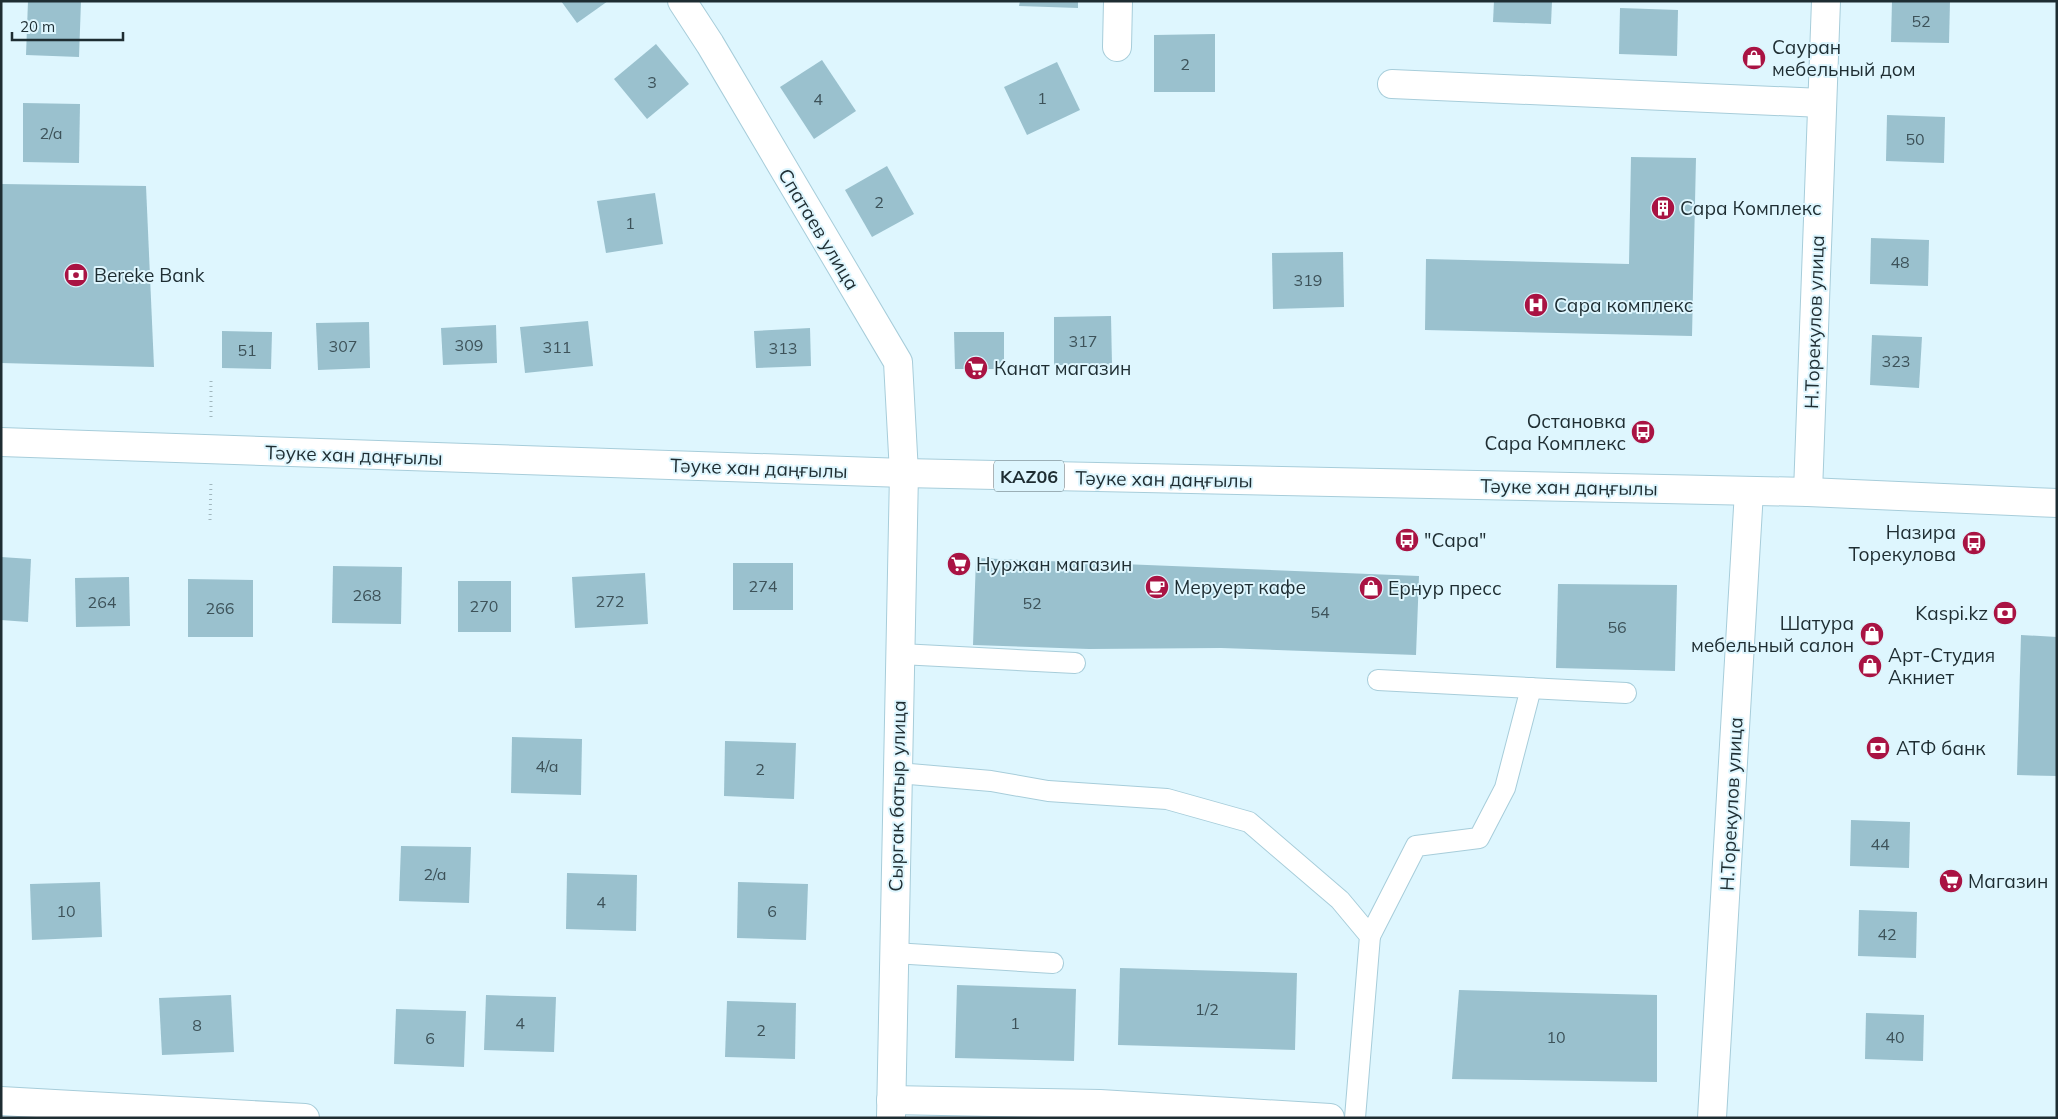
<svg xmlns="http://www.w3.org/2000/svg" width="2058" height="1119" font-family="Mulish,sans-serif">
<rect width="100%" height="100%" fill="#def6fe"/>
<g fill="#9ac1ce">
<path d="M 28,1 L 81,1 L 79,57 L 26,55 Z"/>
<path d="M 561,1 L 608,1 L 577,23 Z"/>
<path d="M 1020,1 L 1078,1 L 1078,8 L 1019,6 Z"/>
<path d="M 1494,1 L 1552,1 L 1551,24 L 1493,22 Z"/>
<path d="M 1892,1 L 1950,1 L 1949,43 L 1891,42 Z"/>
<path d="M 1620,8 L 1678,10 L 1677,56 L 1619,54 Z"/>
<path d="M 1215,34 L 1215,92 L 1154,92 L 1154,35 Z"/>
<path d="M 656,44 L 689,84 L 647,119 L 614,79 Z"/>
<path d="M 822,60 L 856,111 L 814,139 L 780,87 Z"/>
<path d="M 1057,62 L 1080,110 L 1027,135 L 1004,87 Z"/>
<path d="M 23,103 L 80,104 L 79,163 L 23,162 Z"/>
<path d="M 1887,115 L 1945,117 L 1944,163 L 1886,161 Z"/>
<path d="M 1631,157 L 1696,158 L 1692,336 L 1425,330 L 1426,259 L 1629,264 Z"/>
<path d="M 887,166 L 914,214 L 872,237 L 845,190 Z"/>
<path d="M 1,184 L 146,186 L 154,367 L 1,363 Z"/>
<path d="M 655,193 L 663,244 L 606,253 L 597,201 Z"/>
<path d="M 1871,238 L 1929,240 L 1928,286 L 1870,284 Z"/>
<path d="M 1343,252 L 1344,307 L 1273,309 L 1272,253 Z"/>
<path d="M 1111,316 L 1112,365 L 1054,365 L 1054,317 Z"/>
<path d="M 588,321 L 593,366 L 525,373 L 520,327 Z"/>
<path d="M 369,322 L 370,368 L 318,370 L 316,323 Z"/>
<path d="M 496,325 L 497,363 L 443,365 L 441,328 Z"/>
<path d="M 810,328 L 811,366 L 756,368 L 754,331 Z"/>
<path d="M 222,331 L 272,332 L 271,369 L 222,368 Z"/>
<path d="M 954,332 L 1004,332 L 1004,369 L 955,369 Z"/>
<path d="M 1872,335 L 1922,337 L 1919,388 L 1870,385 Z"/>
<path d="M 1,557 L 31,559 L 28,622 L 1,620 Z"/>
<path d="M 976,558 L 1419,576 L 1416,655 L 1221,648 L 1089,649 L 973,645 Z"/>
<rect x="733" y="563" width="60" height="47"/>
<path d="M 333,566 L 402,567 L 401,624 L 332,623 Z"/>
<path d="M 645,573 L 648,624 L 575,628 L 572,577 Z"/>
<path d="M 129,577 L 130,626 L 76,627 L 75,578 Z"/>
<path d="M 188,579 L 253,580 L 253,637 L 188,637 Z"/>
<rect x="458" y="581" width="53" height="51"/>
<path d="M 1558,584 L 1677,585 L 1675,671 L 1556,668 Z"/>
<path d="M 2021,635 L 2057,637 L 2057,776 L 2017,775 Z"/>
<path d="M 512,737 L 582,739 L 581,795 L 511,793 Z"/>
<path d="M 725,741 L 796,743 L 794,799 L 724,796 Z"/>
<path d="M 1851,820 L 1910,822 L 1909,868 L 1850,866 Z"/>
<path d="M 401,846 L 471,847 L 469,903 L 399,901 Z"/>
<path d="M 567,873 L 637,875 L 636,931 L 566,929 Z"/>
<path d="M 100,882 L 102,937 L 32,940 L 30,884 Z"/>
<path d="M 738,882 L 808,884 L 806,940 L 737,938 Z"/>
<path d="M 1859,910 L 1917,912 L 1916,958 L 1858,956 Z"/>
<path d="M 1120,968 L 1297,973 L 1295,1050 L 1118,1045 Z"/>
<path d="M 957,985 L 1076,989 L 1074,1061 L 955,1058 Z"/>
<path d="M 1459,990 L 1657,995 L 1657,1082 L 1452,1079 Z"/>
<path d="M 231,995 L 234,1052 L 162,1055 L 159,998 Z"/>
<path d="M 486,995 L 556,997 L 554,1052 L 484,1050 Z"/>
<path d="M 727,1001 L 796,1003 L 795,1059 L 725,1057 Z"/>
<path d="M 396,1009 L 466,1011 L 464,1067 L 394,1064 Z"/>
<path d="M 1866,1013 L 1924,1015 L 1923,1061 L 1865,1059 Z"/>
</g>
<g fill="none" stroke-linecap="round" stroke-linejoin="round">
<g stroke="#a7cdda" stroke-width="22">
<g id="service">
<path d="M 900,654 L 1075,663"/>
<path d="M 1378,680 L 1626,693"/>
<path d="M 898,773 L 991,781 L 1048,791 L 1167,799 L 1249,822 L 1340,900 L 1370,936 L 1355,1118"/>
<path d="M 1370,936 L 1416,846 L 1479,838 L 1505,788 L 1531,688"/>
<path d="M 894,953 L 1053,963"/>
</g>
</g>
<g stroke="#a7cdda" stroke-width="30">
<g id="minor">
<path d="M 682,1 L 710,44 L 898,362 L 904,473 L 891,1118"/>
<path d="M 1117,47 L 1118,1"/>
<path d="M 1392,84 L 1822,103"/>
<path d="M 1808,492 L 1826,1"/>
<path d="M 891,1100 L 1100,1104 L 1330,1118"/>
<path d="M 1,1101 L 305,1118"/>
<path d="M 1712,1118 L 1749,491"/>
</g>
</g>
<g stroke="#a7cdda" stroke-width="30">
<path id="primary" d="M 1,442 L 904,473 L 1808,492 L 2057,503"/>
</g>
<g stroke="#a1b7be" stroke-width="3" stroke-dasharray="1 4" stroke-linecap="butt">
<path d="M 211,417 L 211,378"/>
<path d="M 210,520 L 211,481"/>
</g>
<use href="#service" stroke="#fff" stroke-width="20"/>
<use href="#minor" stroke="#fff" stroke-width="28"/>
<use href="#primary" stroke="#fff" stroke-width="28"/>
</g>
<defs>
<g id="shop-disc" transform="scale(1.25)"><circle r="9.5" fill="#a91343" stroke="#def6fe"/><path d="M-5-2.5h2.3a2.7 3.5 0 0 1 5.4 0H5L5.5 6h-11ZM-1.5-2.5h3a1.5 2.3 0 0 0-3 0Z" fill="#fff"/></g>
<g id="building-disc" transform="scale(1.25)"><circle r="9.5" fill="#a91343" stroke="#def6fe"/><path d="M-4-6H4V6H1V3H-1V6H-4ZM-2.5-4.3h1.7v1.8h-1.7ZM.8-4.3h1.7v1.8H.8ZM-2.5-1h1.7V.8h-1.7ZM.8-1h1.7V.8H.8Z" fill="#fff"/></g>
<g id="bank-disc" transform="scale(1.25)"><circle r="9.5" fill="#a91343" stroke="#def6fe"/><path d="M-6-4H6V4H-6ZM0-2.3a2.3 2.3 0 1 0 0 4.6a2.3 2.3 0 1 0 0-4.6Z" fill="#fff"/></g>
<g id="hospital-disc" transform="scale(1.25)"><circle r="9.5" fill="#a91343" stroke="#def6fe"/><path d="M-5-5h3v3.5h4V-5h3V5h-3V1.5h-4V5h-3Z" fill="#fff"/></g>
<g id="supermarket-disc" transform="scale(1.25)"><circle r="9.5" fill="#a91343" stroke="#def6fe"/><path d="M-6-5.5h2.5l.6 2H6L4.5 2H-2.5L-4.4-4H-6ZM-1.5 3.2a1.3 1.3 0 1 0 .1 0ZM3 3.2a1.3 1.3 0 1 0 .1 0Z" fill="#fff"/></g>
<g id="bus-disc" transform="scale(1.25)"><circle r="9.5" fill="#a91343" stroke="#def6fe"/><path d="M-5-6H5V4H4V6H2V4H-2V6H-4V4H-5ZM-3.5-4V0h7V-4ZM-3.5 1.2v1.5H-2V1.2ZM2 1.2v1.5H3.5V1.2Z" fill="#fff"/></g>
<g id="cafe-disc" transform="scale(1.25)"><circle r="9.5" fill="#a91343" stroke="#def6fe"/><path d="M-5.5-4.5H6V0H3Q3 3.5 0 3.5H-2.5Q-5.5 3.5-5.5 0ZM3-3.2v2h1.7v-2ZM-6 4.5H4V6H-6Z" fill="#fff"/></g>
</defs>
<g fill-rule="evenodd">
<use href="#shop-disc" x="1754" y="58"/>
<use href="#building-disc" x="1663" y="208"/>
<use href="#bank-disc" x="76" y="275"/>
<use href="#hospital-disc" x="1536" y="305"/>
<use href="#supermarket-disc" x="976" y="368"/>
<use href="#bus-disc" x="1643" y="432"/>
<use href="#bus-disc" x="1407" y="540"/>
<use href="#bus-disc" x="1974" y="543"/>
<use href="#supermarket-disc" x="959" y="564"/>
<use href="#cafe-disc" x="1157" y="587"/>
<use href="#shop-disc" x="1371" y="588"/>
<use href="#bank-disc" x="2005" y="613"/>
<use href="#shop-disc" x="1872" y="634"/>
<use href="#shop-disc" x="1870" y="666"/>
<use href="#bank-disc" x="1878" y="748"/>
<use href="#supermarket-disc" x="1951" y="881"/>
</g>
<g text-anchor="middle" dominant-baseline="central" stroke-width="4" stroke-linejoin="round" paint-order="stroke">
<g font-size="16" fill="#3d5259">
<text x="1921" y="21">52</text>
<text x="1185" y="64">2</text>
<text x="652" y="82">3</text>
<text x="1042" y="98">1</text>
<text x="818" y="99">4</text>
<text x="51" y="133">2/а</text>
<text x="1915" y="139">50</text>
<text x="879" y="202">2</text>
<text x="630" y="223">1</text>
<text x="1900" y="262">48</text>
<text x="1308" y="280">319</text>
<text x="1083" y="341">317</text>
<text x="469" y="345">309</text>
<text x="343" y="346">307</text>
<text x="557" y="347">311</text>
<text x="783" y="348">313</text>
<text x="247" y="350">51</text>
<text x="1896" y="361">323</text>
<text x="763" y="586">274</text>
<text x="367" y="595">268</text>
<text x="610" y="601">272</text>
<text x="102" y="602">264</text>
<text x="1032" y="603">52</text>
<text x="484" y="606">270</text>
<text x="220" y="608">266</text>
<text x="1320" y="612">54</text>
<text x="1617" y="627">56</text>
<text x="547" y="766">4/а</text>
<text x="760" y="769">2</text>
<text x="1880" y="844">44</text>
<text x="435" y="874">2/а</text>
<text x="601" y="902">4</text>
<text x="66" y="911">10</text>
<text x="772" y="911">6</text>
<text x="1887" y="934">42</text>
<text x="1207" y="1009">1/2</text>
<text x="520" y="1023">4</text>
<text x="1015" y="1023">1</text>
<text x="197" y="1025">8</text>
<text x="761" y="1030">2</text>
<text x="1556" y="1037">10</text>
<text x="1895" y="1037">40</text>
<text x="430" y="1038">6</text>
</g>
<rect fill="#def6fe" stroke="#58696f" stroke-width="1" x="994" y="460.5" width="70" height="31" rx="4"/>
<g font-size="18" font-weight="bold" fill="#1e2d32">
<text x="1029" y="476">KАZ06</text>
</g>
<g font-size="19" fill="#1e2d32" stroke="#def6fe" text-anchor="start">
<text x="1772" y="47">Сауран<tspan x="1772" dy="22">мебельный дом</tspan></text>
<text x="1680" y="208">Сара Комплекс</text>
<text x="94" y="275">Bereke Bank</text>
<text x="1554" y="305">Сара комплекс</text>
<text x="994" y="368">Канат магазин</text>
<text x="1626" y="421" text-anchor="end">Остановка<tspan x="1626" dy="22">Сара Комплекс</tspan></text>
<text x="1956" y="532" text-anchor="end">Назира<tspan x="1956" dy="22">Торекулова</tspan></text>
<text x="1424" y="540">"Сара"</text>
<text x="976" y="564">Нуржан магазин</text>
<text x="1174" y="587">Меруерт кафе</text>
<text x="1388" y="588">Ернур пресс</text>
<text x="1988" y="613" text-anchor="end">Kaspi.kz</text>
<text x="1854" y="623" text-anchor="end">Шатура<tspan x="1854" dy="22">мебельный салон</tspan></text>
<text x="1888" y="655">Арт-Студия<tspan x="1888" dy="22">Акниет</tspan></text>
<text x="1896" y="748">АТФ банк</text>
<text x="1968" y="881">Магазин</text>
</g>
<g font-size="19" fill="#1e2d32" stroke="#def6fe">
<text transform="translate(819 229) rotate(59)">Спатаев улица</text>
<text transform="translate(1814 322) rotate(-88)">Н.Торекулов улица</text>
<text transform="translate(354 455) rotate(2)">Тәуке хан даңғылы</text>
<text transform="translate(759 468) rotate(2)">Тәуке хан даңғылы</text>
<text transform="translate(1164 479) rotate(1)">Тәуке хан даңғылы</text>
<text transform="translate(1569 487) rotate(1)">Тәуке хан даңғылы</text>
<text transform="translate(897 796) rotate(-89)">Сыргак батыр улица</text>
<text transform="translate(1731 804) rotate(-87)">Н.Торекулов улица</text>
</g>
</g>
<rect width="2058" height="1119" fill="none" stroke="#1e2d32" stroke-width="5"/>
<path d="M12 32v8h111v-8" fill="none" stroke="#1e2d32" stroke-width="2.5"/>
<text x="20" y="32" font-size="15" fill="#1e2d32" stroke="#def6fe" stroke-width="4" paint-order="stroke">20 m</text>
</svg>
